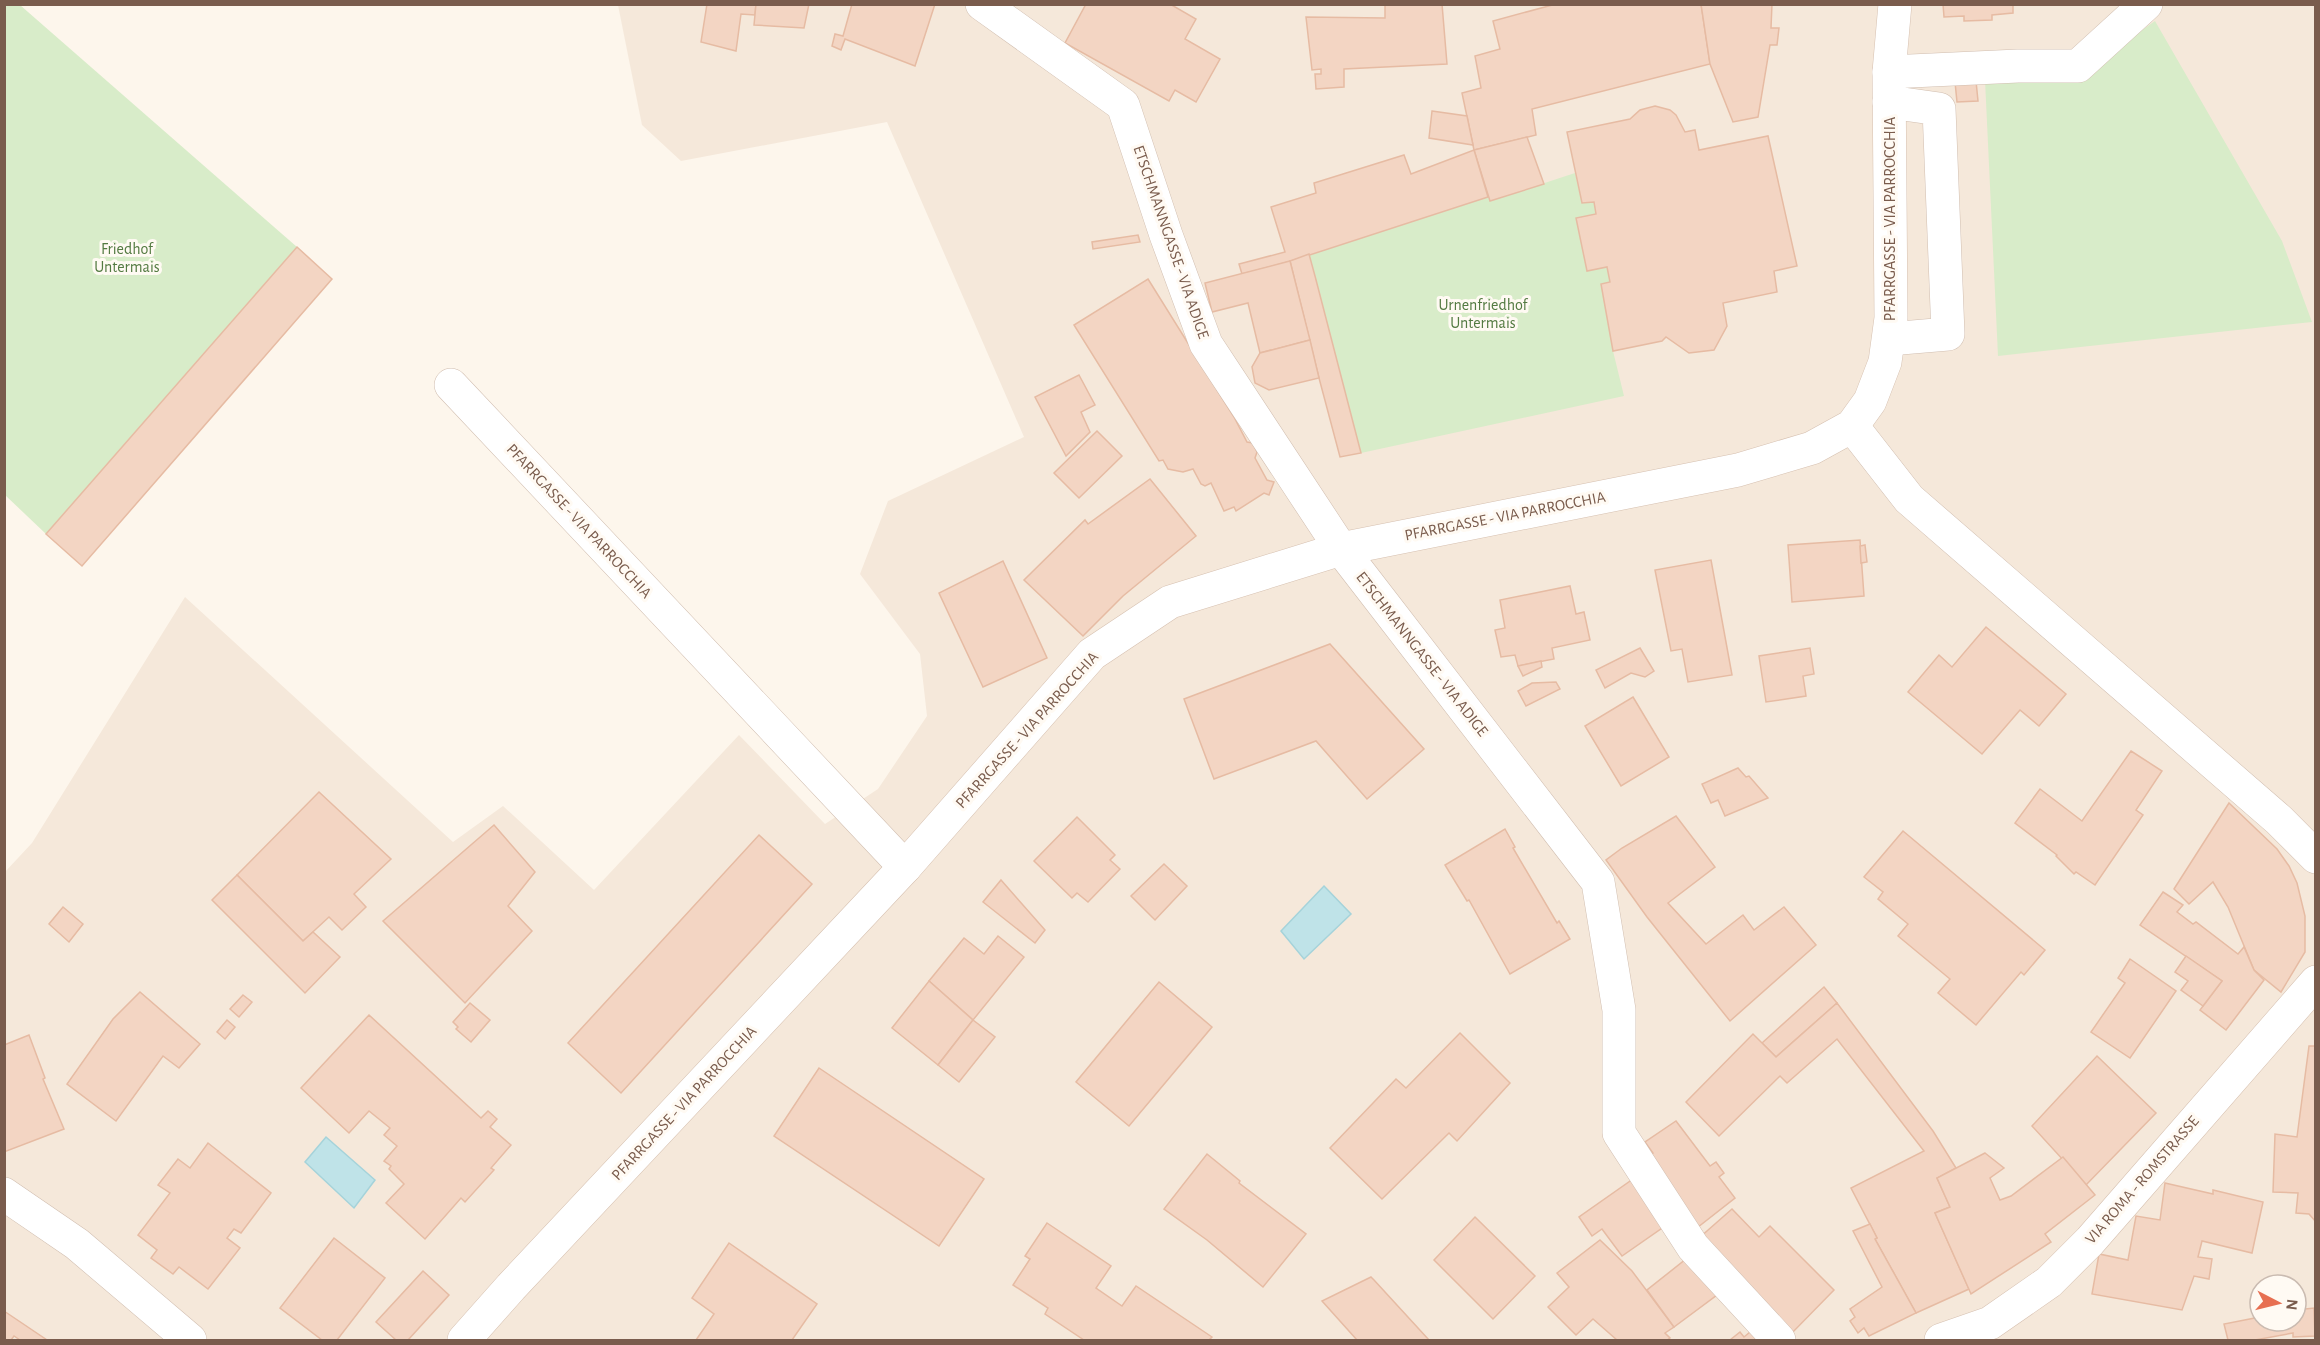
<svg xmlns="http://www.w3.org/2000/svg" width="2320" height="1345" font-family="'Alegreya Sans',sans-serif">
<rect width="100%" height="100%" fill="#fdf6ec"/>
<path fill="#f5e8da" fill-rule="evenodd" d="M 618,5 L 2315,5 L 2315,1340 L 5,1340 L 4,873 L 32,843 L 185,597 L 453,842 L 503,806 L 594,890 L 739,735 L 825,824 L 878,789 L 927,716 L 920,654 L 860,574 L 888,501 L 1024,437 L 887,122 L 681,161 L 642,125 ZM 2260,1285 L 2296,1285 L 2296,1321 L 2260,1321 Z"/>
<g fill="#d8ecc9">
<path d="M 4,5 L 20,5 L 297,247 L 46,534 L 5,495 Z"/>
<path d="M 2155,21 L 2282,241 L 2312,322 L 1998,356 L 1985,80 L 2069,81 Z"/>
<path d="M 1575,173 L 1582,203 L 1594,202 L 1596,214 L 1577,218 L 1607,267 L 1610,282 L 1601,284 L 1613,351 L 1624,396 L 1361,453 L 1309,255 L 1488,197 L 1490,201 Z"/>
</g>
<g fill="#bfe3e8" stroke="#a5d3da" stroke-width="1.5">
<path d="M 1324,886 L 1351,914 L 1304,959 L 1281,931 Z"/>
<path d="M 326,1137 L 375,1180 L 354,1208 L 305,1162 Z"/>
</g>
<g fill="#f3d5c3" stroke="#e6bba3" stroke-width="1.5">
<path d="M 707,4 L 756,4 L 755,15 L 741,14 L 736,51 L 701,42 Z"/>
<path d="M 756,4 L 809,4 L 804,28 L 754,25 Z"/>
<path d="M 852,4 L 935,4 L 915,66 L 845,39 L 841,50 L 832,46 L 835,34 L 843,36 Z"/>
<path d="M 1086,4 L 1170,4 L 1196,19 L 1185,39 L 1220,59 L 1196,102 L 1175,90 L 1169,101 L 1065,43 Z"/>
<path d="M 1385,4 L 1442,4 L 1447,64 L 1344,69 L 1344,87 L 1316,89 L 1315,74 L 1321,74 L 1321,69 L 1312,70 L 1306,17 L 1385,18 Z"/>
<path d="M 1556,4 L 1701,4 L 1710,64 L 1532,109 L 1536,135 L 1474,150 L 1462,93 L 1481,88 L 1475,56 L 1500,49 L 1493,21 Z"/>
<path d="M 1701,4 L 1772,4 L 1771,28 L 1779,28 L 1777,45 L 1770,45 L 1758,117 L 1733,122 L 1710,64 Z"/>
<path d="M 1943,4 L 2013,4 L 2013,13 L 1992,15 L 1992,20 L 1964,21 L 1964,16 L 1944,17 Z"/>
<path d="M 1976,81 L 1978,101 L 1957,102 L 1955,82 Z"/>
<path d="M 1655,106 L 1670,110 L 1676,115 L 1685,132 L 1695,130 L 1699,150 L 1768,136 L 1797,266 L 1774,271 L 1777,292 L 1723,303 L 1727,326 L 1714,350 L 1689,353 L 1666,337 L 1662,341 L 1613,351 L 1601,284 L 1610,282 L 1607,267 L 1587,271 L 1576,218 L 1596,214 L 1594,202 L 1582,203 L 1567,132 L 1630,119 L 1640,110 Z"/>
<path d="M 1432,111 L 1467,116 L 1473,145 L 1429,138 Z"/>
<path d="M 1527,137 L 1544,184 L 1490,201 L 1474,150 Z"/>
<path d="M 1474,150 L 1488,197 L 1288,262 L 1242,274 L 1239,264 L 1285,252 L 1271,207 L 1316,193 L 1314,183 L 1404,155 L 1411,174 Z"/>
<path d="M 1138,235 L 1140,242 L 1093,249 L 1092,242 Z"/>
<path d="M 297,247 L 332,279 L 82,566 L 46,534 Z"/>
<path d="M 1309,254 L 1315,276 L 1361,453 L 1340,457 L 1319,378 L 1290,261 Z"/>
<path d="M 1290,261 L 1310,340 L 1260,353 L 1248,303 L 1212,312 L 1205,283 Z"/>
<path d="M 1148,279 L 1234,417 L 1247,442 L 1253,443 L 1257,452 L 1255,458 L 1267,480 L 1274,482 L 1269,495 L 1264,493 L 1236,511 L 1234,507 L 1224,511 L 1211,483 L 1205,486 L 1201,484 L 1193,469 L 1183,472 L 1168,469 L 1163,460 L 1159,461 L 1074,325 Z"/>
<path d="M 1310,340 L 1319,378 L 1269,390 L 1255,383 L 1252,367 L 1260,353 Z"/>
<path d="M 1079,375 L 1095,405 L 1081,412 L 1090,432 L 1066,456 L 1035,397 Z"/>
<path d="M 1097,431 L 1122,456 L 1079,498 L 1054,473 Z"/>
<path d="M 1150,479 L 1196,536 L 1123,596 L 1083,636 L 1024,580 L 1085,520 L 1088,524 Z"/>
<path d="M 1860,540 L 1864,596 L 1792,602 L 1788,545 Z"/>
<path d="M 1865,545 L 1867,562 L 1861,563 L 1860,546 Z"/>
<path d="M 1711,560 L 1732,675 L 1688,682 L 1682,649 L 1671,651 L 1655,570 Z"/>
<path d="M 1003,561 L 1047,658 L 983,687 L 939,593 Z"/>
<path d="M 1570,586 L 1576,614 L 1584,612 L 1590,640 L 1552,648 L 1554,659 L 1518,666 L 1515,655 L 1501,657 L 1495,630 L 1505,628 L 1500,600 Z"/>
<path d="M 1986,627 L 2066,694 L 2039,726 L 2020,710 L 1982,754 L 1908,692 L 1939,655 L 1952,667 Z"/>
<path d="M 1330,644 L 1424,749 L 1367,799 L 1316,741 L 1214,779 L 1184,699 Z"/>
<path d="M 1640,648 L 1654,671 L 1645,677 L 1631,673 L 1605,688 L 1596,670 Z"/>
<path d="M 1810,648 L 1814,674 L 1803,676 L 1806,696 L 1766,702 L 1759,656 Z"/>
<path d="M 1541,661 L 1542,667 L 1523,676 L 1518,666 Z"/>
<path d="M 1556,682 L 1560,689 L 1526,706 L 1518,691 L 1532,683 Z"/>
<path d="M 1633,697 L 1669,757 L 1621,786 L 1585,726 Z"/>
<path d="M 2131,751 L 2162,771 L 2136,810 L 2143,815 L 2095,885 L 2076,872 L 2074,874 L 2056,856 L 2057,855 L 2015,823 L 2040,789 L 2082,821 Z"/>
<path d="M 1738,768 L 1746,777 L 1749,776 L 1768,798 L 1725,816 L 1718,800 L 1711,803 L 1702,784 Z"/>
<path d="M 319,792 L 391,859 L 354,894 L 366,907 L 342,930 L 329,917 L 303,941 L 237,875 Z"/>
<path d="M 2229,803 L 2277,849 L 2289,866 L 2297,883 L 2305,916 L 2305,952 L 2281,992 L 2254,970 L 2228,907 L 2213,882 L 2189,904 L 2174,889 Z"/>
<path d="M 1676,816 L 1715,867 L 1668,903 L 1706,944 L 1743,915 L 1754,930 L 1784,907 L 1816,945 L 1730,1021 L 1647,917 L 1606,860 L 1622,848 Z"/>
<path d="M 1077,817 L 1115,855 L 1110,860 L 1120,869 L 1088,902 L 1077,893 L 1072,898 L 1034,861 Z"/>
<path d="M 494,825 L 535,872 L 508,906 L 532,931 L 465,1003 L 383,921 Z"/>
<path d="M 1505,829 L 1515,847 L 1513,848 L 1557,923 L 1559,921 L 1570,939 L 1510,974 L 1469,900 L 1467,901 L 1445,865 Z"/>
<path d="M 1903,831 L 2045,950 L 2024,975 L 2021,972 L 1976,1025 L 1938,993 L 1950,979 L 1898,936 L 1908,924 L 1878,899 L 1883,892 L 1864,877 Z"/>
<path d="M 759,835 L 812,884 L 621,1093 L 568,1043 Z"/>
<path d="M 1164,864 L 1187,886 L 1155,920 L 1131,896 Z"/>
<path d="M 237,875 L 303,941 L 313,932 L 340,957 L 305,993 L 212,900 Z"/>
<path d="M 1001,880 L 1045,930 L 1035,943 L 983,902 Z"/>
<path d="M 2163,892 L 2183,905 L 2177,912 L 2193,924 L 2196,922 L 2238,954 L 2244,947 L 2254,970 L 2264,980 L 2226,1030 L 2200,1010 L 2222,981 L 2140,925 Z"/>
<path d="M 63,907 L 83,924 L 69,942 L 49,924 Z"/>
<path d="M 998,936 L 1024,957 L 973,1020 L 929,981 L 964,938 L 984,954 Z"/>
<path d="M 2186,956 L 2222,981 L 2203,1006 L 2181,990 L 2188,981 L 2175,972 Z"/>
<path d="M 2130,959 L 2176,991 L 2130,1058 L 2091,1032 L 2125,983 L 2118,978 Z"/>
<path d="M 929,981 L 973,1020 L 938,1065 L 892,1028 Z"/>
<path d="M 1159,982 L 1212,1027 L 1129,1126 L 1076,1082 Z"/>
<path d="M 1824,987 L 1837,1003 L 1776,1057 L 1762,1043 Z"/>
<path d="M 140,992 L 200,1044 L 179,1068 L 163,1056 L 116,1121 L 67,1084 L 113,1019 Z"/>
<path d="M 243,995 L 252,1002 L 239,1017 L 230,1009 Z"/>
<path d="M 470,1003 L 490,1020 L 471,1042 L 456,1029 L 458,1027 L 453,1022 Z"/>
<path d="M 1837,1003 L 1933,1131 L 1956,1168 L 1937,1178 L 1950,1207 L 1935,1213 L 1969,1289 L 1916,1313 L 1875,1239 L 1877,1238 L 1851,1188 L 1924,1151 L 1837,1039 L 1787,1083 L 1780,1076 L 1719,1136 L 1686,1102 L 1753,1034 L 1776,1057 Z"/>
<path d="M 369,1015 L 481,1118 L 488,1111 L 497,1119 L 490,1127 L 511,1145 L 491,1168 L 494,1170 L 465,1202 L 461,1198 L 425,1239 L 386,1203 L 404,1184 L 389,1169 L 391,1166 L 384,1161 L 397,1146 L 384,1135 L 390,1128 L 369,1111 L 349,1133 L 301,1088 Z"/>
<path d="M 227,1020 L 235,1027 L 225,1039 L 217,1032 Z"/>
<path d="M 973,1020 L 995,1037 L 959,1082 L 938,1065 Z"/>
<path d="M 1460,1033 L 1510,1083 L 1457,1141 L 1449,1133 L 1382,1199 L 1330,1148 L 1396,1079 L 1406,1088 Z"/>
<path d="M 29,1035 L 45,1078 L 43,1079 L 64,1129 L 4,1152 L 4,1045 Z"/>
<path d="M 2309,1046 L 2316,1046 L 2316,1222 L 2309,1214 L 2296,1213 L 2298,1193 L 2273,1192 L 2275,1134 L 2297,1137 Z"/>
<path d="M 2097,1056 L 2156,1113 L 2086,1185 L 2032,1126 Z"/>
<path d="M 819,1068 L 984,1179 L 939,1246 L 774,1136 Z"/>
<path d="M 1676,1121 L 1710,1166 L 1716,1162 L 1724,1173 L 1719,1177 L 1735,1198 L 1693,1231 L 1645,1159 L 1653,1153 L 1645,1142 Z"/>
<path d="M 208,1143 L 271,1193 L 241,1233 L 234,1229 L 227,1238 L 240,1248 L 208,1289 L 179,1267 L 173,1274 L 151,1258 L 157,1250 L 138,1235 L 170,1193 L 158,1185 L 175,1163 L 178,1159 L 190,1168 Z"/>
<path d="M 1985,1153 L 2004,1168 L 1990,1178 L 2000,1200 L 2011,1196 L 2063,1157 L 2095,1195 L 2045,1234 L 2051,1242 L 1971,1294 L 1935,1213 L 1950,1207 L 1937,1178 Z"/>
<path d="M 1207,1154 L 1240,1181 L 1239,1183 L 1306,1234 L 1263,1287 L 1207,1240 L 1164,1209 Z"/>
<path d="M 1633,1179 L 1665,1226 L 1622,1256 L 1602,1229 L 1592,1236 L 1579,1217 Z"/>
<path d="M 2165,1183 L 2213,1194 L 2213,1190 L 2263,1202 L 2252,1253 L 2202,1241 L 2198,1257 L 2212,1259 L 2209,1279 L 2194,1276 L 2182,1310 L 2092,1294 L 2099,1254 L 2128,1260 L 2136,1216 L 2160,1220 Z"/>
<path d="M 1732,1209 L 1759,1237 L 1770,1226 L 1834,1290 L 1790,1335 L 1699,1238 Z"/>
<path d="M 1475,1217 L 1535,1276 L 1493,1319 L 1434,1260 Z"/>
<path d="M 1047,1223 L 1111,1266 L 1096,1288 L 1122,1306 L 1136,1286 L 1212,1337 L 1209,1340 L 1084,1340 L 1045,1314 L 1048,1308 L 1013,1285 L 1030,1259 L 1025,1256 Z"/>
<path d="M 1870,1224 L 1877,1238 L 1875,1239 L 1916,1313 L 1869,1336 L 1864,1328 L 1858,1333 L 1850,1321 L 1855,1317 L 1850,1309 L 1882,1287 L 1853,1231 Z"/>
<path d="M 334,1238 L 385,1278 L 337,1340 L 322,1340 L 280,1308 Z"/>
<path d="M 1600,1240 L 1632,1271 L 1674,1327 L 1665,1333 L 1670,1338 L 1667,1340 L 1617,1340 L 1593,1319 L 1576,1335 L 1548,1307 L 1569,1287 L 1557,1273 Z"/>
<path d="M 729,1243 L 817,1304 L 792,1340 L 696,1340 L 714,1314 L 692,1298 Z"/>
<path d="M 1691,1255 L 1721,1292 L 1674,1327 L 1647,1290 Z"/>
<path d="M 423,1271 L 449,1295 L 408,1340 L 396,1340 L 376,1322 Z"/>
<path d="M 1371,1277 L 1374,1280 L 1429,1340 L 1357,1340 L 1322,1301 Z"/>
<path d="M 2314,1308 L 2315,1336 L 2293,1337 L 2293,1333 L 2255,1340 L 2228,1340 L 2224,1324 L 2260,1317 L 2260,1321 L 2296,1321 L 2296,1310 Z"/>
<path d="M 4,1311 L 47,1340 L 20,1340 L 14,1336 L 11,1340 L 4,1340 Z"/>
<path d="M 1756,1327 L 1767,1340 L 1730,1340 L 1740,1332 L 1744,1337 Z"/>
</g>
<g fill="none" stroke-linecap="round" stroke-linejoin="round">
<g stroke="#d1beb0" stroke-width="34">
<g id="street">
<path d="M 982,4 L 1123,105 L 1166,235 L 1206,344 L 1341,549 L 1598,882 L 1619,1010 L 1619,1133 L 1693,1247 L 1779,1340"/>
<path d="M 1889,72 L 2018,66 L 2078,66 L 2146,4"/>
<path d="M 1889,339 L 1948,334 L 1939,109 L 1889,102"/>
<path d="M 451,385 L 905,867"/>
<path d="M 1852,426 L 1909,499 L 2279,820 L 2316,857"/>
<path d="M 4,1194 L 77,1244 L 190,1340"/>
</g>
</g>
<g stroke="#d6c0b0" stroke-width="34">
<g id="secondary">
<path d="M 464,1340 L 511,1287 L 905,867 L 1092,654 L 1170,602 L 1341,549 L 1738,470 L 1812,448 L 1852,426 L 1870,401 L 1885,362 L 1891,318 L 1889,72 L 1895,4"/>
<path d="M 1941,1340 L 1990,1323 L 2049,1282 L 2090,1241 L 2316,982"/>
</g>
</g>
<use href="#street" stroke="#fff" stroke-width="33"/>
<use href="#secondary" stroke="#fff" stroke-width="33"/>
</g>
<g text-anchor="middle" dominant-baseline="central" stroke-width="6" stroke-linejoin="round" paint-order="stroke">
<g font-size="16" fill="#7a5c4d" stroke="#fffaf3">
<text transform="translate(1890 219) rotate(-90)">PFARRGASSE - VIA PARROCCHIA</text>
<text transform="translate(1171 242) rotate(71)">ETSCHMANNGASSE - VIA ADIGE</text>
<text transform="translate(1505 516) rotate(-11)">PFARRGASSE - VIA PARROCCHIA</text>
<text transform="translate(579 521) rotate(47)">PFARRGASSE - VIA PARROCCHIA</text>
<text transform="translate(1422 654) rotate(52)">ETSCHMANNGASSE - VIA ADIGE</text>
<text transform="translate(1027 730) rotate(-48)">PFARRGASSE - VIA PARROCCHIA</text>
<text transform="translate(684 1103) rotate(-47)">PFARRGASSE - VIA PARROCCHIA</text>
<text transform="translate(2142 1180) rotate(-49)">VIA ROMA - ROMSTRASSE</text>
</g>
<g font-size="16" fill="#537a41" stroke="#fffaf3">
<text x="127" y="249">Friedhof<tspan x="127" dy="18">Untermais</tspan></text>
<text x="1483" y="305">Urnenfriedhof<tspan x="1483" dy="18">Untermais</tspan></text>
</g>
</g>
<rect width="2320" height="1345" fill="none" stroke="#7a5c4d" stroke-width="12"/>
<g transform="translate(2278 1303) rotate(97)"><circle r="28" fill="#fffaf3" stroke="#cabbb1" stroke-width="1.5"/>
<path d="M0-4.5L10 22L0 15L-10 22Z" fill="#e76f51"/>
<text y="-9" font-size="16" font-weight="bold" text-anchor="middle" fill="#7a5c4d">N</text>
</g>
</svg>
